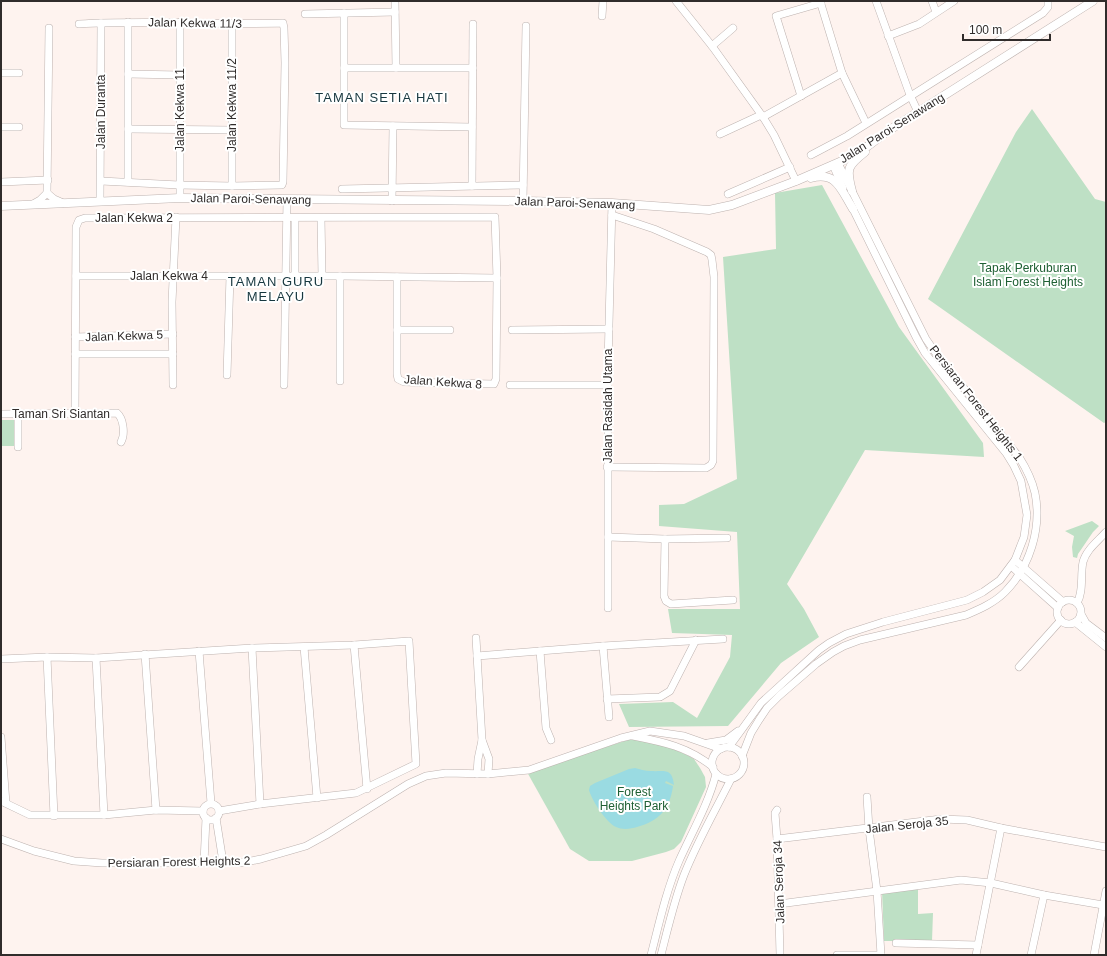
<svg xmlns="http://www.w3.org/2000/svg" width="1107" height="956" font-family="Helvetica,sans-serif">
<rect width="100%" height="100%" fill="#fef3ef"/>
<g fill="#bee0c5">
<path d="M 1032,109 L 1095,199 L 1106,202 L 1106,422 L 1104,423 L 928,299 L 1016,132 Z"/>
<path d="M 822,185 L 899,327 L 983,443 L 984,457 L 865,450 L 787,584 L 804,609 L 819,637 L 781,663 L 728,726 L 629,727 L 619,704 L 673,702 L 697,718 L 730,657 L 732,635 L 672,633 L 668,609 L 740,609 L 737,532 L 659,526 L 659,505 L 684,504 L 737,479 L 723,257 L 776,249 L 775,193 Z"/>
<rect x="1" y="420" width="14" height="26"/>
<path d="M 1092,521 L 1099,526 L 1093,532 L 1078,554 L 1077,558 L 1073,557 L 1072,547 L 1074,536 L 1065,531 Z"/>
<path d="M 631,739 L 662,744 L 687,755 L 694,759 L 700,768 L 705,777 L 706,787 L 681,842 L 674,849 L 666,852 L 632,861 L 589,861 L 570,849 L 527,772 Z"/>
<path d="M 918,887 L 918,914 L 933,913 L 932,941 L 884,941 L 882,891 Z"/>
</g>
<path fill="#9adbe2" d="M 635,768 C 640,769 645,771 651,771 C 664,772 672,767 674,785 L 666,781 L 665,783 L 673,786 C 670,809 659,821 637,827 C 631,829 622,830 616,827 C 606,822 592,801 589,790 L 590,786 L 595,783 L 629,769 Z"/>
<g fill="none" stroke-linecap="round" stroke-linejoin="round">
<g stroke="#bdb2af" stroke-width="8">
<g id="minor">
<path d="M 395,1 L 396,68"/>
<path d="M 676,1 L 712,46 L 763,117 L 774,135 L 796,181"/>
<path d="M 820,1 L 842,73 L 866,123"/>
<path d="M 876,1 L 910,95 L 918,112"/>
<path d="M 932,1 L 936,12"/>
<path d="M 344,13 L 344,125 L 472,127"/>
<path d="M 305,14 L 395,12"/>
<path d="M 602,16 L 603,1"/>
<path d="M 180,22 L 180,198"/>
<path d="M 79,24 C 147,20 215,25 283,23 L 284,28 L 285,63 L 283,182 L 282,185 L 232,186 L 179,185 L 101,181"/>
<path d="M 888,36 L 919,24 L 954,1"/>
<path d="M 712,46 L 733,28"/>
<path d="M 344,68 L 473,68"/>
<path d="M 1,73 L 19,73"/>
<path d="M 128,74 L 180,75"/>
<path d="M 801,96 L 776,16 L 821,3"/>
<path d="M 763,117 L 842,73"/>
<path d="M 1,127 L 19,127"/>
<path d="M 128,129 L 232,130"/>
<path d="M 720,134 L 761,115"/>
<path d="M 811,155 L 847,136 L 1043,13 L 1048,7 L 1048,1"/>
<path d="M 833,165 L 843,188"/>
<path d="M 1,182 L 48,180"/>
<path d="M 128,182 L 128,22"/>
<path d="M 232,186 L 232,24"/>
<path d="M 472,186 L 473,24"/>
<path d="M 342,189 L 523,185"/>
<path d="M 47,193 L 54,199 L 63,203"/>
<path d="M 728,194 L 790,167"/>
<path d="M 100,201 L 101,23"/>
<path d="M 392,201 L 393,126"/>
<path d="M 523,201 L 526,26"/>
<path d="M 33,204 L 40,200 L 47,193 L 49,28"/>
<path d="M 321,218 L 322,276"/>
<path d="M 76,276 L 340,276 L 497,278"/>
<path d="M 295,276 L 295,218"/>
<path d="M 340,276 L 340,381"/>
<path d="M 397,330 L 450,330"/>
<path d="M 512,330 L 609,329"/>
<path d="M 75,337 L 173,334"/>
<path d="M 75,354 L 173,354"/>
<path d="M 227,375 L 230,276"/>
<path d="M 173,385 L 172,302 L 176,217"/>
<path d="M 284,385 L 287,200"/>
<path d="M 510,385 L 608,385"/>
<path d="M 75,413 L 76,227 L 79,220 L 85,218 L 495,217 L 497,278 L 496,379 L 494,384 L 404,382 L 398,379 L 397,374 L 397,277"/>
<path d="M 1,414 L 117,413 C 124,419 125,435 121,442"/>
<path d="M 18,447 L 18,415"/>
<path d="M 607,467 L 706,468 L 711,465 L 713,461 L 714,277 L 712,260 L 711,255 L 707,252 L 654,229 L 612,215"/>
<path d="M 608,537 L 665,539 L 727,538"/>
<path d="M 665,539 L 664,596 L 666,601 L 671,604 L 733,600"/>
<path d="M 1015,560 L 1063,602"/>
<path d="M 1011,566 L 1058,608"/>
<circle cx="1069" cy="612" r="12"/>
<path d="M 1077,603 C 1084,591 1080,576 1083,562 C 1086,550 1098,541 1106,532"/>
<path d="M 608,608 L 608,365 L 612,203"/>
<path d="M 1081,614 L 1086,623 L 1106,638"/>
<path d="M 1075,622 L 1106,647"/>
<path d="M 476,638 L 482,740 L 478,759 L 477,774"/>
<path d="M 354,645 L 367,789"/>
<path d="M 603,646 L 609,717"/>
<path d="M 304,647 L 317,798"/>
<path d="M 252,648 L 260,804"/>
<path d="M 199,651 L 211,803"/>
<path d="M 540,651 L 546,728 L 551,740"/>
<path d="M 145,654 L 156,810"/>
<path d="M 477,656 L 603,646 L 723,639"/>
<path d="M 47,657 L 54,816"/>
<path d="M 96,658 L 104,815"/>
<path d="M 1,659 L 47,657 L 96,658 L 252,648 L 354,645 L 409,641 L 416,764 L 356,793 L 260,804 L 219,811"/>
<path d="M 1019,667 L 1061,620"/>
<path d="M 607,699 L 660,697 L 670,691 L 696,640"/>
<path d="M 633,736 C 664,742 688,747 713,767"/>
<path d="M 1,737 L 6,803"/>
<path d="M 482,740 L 489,759 L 488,774"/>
<path d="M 708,743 L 726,740 L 738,731"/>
<path d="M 729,747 L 761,703 L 819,650 L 829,643 L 846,634 L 883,622 L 967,600 L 983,592 L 1000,580 L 1015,560 L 1024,537 L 1027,515 L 1021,481 L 1014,466 L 1006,453 L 925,353 L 916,337 L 851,205"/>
<circle cx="728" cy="763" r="16"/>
<path d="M 742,756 L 751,733 L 759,720 L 767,708 L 779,696 L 816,664 L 833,652 L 844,646 L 860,640 L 966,615 C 980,609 994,603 1005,592 C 1030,567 1042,528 1035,493 C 1032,480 1026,468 1019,457 L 935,352 L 926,339 L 838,163"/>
<path d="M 867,797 L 869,829 L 877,891 L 881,955"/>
<path d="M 1,801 L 30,815 L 104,815 L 156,810 L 203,811"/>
<circle cx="211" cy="812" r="8"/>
<path d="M 777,810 L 775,813 L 777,839 L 780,955"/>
<path d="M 216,818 L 223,862"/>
<path d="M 1,839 L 34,851 L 74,861 L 102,863 L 240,863 L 261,859 L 306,846 L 326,835 L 408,784 L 426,776 L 446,773 L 488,774 L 529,770 L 621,738 L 650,731 L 684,736 L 721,749"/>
<path d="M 777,839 L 941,819 L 967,820 L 1001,828 L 1106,847"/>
<path d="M 204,863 L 206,818"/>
<path d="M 779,904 L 961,880 L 991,883 L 1044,895 L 1103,905"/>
<path d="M 896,943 L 978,945"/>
<path d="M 651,955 C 659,924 666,891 679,861 C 692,832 708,805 716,774"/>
<path d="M 661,955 C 668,928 674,901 684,875 C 697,842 715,811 731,779"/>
<path d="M 837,955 L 881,955"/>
<path d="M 976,955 L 1001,828"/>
<path d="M 1031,955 L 1044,895"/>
<path d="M 1094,955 L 1106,891"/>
</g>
</g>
<g stroke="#bdb2af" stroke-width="9">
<g id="major">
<path d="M 811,178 C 837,171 841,190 853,209"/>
<path d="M 852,191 C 846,169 847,166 865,152"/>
<path d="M 1,206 L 180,198 L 523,201 L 612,203 L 709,210 L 732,205 L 796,181 L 842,161 L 868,146 L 888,131 L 1093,1"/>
</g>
</g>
<use href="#minor" stroke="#fff" stroke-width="7"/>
<use href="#major" stroke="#fff" stroke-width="8"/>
</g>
<g text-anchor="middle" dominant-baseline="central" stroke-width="4" stroke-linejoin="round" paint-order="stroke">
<g font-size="12" fill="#302c2b" stroke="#fff">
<text transform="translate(195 23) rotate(1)">Jalan Kekwa 11/3</text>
<text transform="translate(232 105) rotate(-90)">Jalan Kekwa 11/2</text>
<text transform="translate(180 110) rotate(-90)">Jalan Kekwa 11</text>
<text transform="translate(101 112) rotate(-90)">Jalan Duranta</text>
<text transform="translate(892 128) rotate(-32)">Jalan Paroi-Senawang</text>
<text transform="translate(251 199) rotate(1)">Jalan Paroi-Senawang</text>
<text transform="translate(575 203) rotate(2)">Jalan Paroi-Senawang</text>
<text x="134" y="218">Jalan Kekwa 2</text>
<text x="169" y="276">Jalan Kekwa 4</text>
<text transform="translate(124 336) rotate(-2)">Jalan Kekwa 5</text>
<text transform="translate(443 382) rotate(4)">Jalan Kekwa 8</text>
<text transform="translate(976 403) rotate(52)">Persiaran Forest Heights 1</text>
<text transform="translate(608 406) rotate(-90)">Jalan Rasidah Utama</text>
<text x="61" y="414">Taman Sri Siantan</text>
<text transform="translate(907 825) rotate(-6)">Jalan Seroja 35</text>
<text transform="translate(179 862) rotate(-1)">Persiaran Forest Heights 2</text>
<text transform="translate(779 882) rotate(-92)">Jalan Seroja 34</text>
</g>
<g font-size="12" fill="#1f6034" stroke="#fff">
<text x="1028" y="268">Tapak Perkuburan<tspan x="1028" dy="14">Islam Forest Heights</tspan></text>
<text x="634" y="792">Forest<tspan x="634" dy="14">Heights Park</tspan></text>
</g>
<g font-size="13" letter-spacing="1" fill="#17373f" stroke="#fff">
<text x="382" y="97">TAMAN SETIA HATI</text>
<text x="276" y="281">TAMAN GURU<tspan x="276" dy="15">MELAYU</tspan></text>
</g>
</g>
<rect width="1107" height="956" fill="none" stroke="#302c2b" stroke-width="4"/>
<path d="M963 34v6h87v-6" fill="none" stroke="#302c2b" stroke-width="2"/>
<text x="969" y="34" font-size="12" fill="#302c2b" stroke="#ffffff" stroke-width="3" paint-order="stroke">100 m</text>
</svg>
